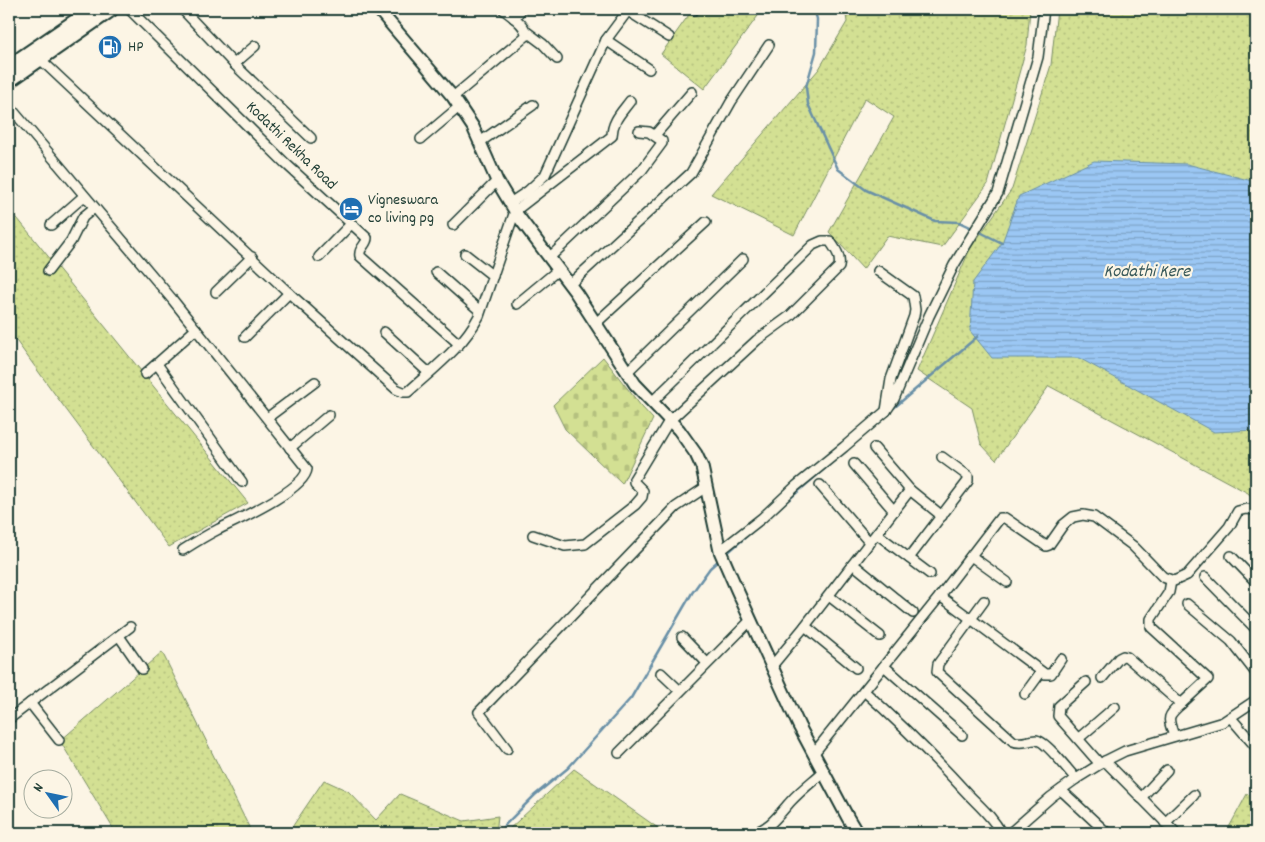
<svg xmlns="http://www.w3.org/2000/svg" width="1265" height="842" font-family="Dekko,sans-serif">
<defs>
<pattern id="grass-dots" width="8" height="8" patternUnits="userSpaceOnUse" patternTransform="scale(1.25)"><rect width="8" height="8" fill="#d3e093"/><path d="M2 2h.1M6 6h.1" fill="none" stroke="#b5c17f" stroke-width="1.8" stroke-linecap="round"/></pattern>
<pattern id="cemetery-stones" width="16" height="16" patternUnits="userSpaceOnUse" patternTransform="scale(1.25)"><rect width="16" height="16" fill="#d3e093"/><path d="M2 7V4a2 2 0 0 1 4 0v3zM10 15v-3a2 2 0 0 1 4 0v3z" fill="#b5c17f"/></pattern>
<pattern id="water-rules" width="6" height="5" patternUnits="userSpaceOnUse" patternTransform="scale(1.25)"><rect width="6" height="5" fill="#9bc7f4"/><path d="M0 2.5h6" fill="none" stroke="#7ea3c6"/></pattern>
</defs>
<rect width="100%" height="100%" fill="#fcf5e5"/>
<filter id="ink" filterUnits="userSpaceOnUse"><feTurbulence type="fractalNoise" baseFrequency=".02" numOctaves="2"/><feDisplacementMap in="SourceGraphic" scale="10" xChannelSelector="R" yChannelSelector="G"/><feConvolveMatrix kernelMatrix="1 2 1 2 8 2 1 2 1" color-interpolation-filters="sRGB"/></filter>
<g filter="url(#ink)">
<g fill="url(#grass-dots)" stroke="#798e64">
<path d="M 693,9 L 763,9 L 704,89 L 661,54 Z"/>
<path d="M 845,9 L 1030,9 L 1027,45 L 988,184 L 942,247 L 887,236 L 863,269 L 829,232 L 894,117 L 865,98 L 794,235 L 711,194 L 819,69 L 847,22 Z"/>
<path d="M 1057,9 L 1256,9 L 1256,502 L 1248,493 L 1049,386 L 996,460 L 981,444 L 972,408 L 917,371 L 970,249 L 1012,189 L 1051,65 Z"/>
<path d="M 9,208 L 248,503 L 169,547 L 62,404 L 9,331 Z"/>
<path d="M 162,652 L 252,833 L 116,833 L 60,741 Z"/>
<path d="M 574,769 L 665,833 L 507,833 L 507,831 Z"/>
<path d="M 324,780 L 348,791 L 376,820 L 400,794 L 464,821 L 498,816 L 496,833 L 288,833 Z"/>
<path d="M 1247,794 L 1256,797 L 1256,833 L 1226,833 Z"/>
</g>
<path fill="url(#cemetery-stones)" stroke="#798e64" d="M 603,357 L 641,406 L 653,419 L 622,484 L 565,429 L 553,405 Z"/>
<path fill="url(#water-rules)" stroke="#6990a7" d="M 1094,161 L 1187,164 L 1256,182 L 1256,430 L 1214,432 L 1079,358 L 992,358 L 970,331 L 973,282 L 1002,243 L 1019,196 Z"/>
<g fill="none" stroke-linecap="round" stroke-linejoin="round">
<g stroke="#6990a7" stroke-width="2.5">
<path d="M 814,9 L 817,19 L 816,52 L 806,87 L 808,104 L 838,169 L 866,190 L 935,221 L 959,222 L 970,227"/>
<path d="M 982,233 L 1002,243"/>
<path d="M 889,412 L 978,336"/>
<path d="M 774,512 L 829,465"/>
<path d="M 725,555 L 757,527"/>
<path d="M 501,833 L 501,829 L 535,795 L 568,768 L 631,698 L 692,593 L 710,568 L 719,560"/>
</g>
<g stroke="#1f3d34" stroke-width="12">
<g id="minor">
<path d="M 129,9 L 285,163 L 367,238 C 367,245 358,248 360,256 L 459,344"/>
<path d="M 182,9 L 234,64 L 311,138"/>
<path d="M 693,9 L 694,10"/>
<path d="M 628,11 L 669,37"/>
<path d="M 514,18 L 522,9"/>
<path d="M 527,32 L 543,44 L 557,59"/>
<path d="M 606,40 L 649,69"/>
<path d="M 39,58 L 289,293 L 396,389 L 403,392 L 408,392 C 433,369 463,347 479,316 L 515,211 L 612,136 C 612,121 622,112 630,101"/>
<path d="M 234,64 L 255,46"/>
<path d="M 453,97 L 526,36 C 527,25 511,16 503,9"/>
<path d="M 9,106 L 172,299 L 307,469 C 305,490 235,521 217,530 C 205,536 194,543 183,550"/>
<path d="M 655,135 L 692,92"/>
<path d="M 421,139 L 459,107"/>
<path d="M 480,142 L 533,105"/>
<path d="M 510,203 L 528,191 L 545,175 L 606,40 L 629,9"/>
<path d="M 51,225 L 84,196"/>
<path d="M 453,225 L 497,181"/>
<path d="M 465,254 L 493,276"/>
<path d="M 319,257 L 351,224"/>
<path d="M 549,258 L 642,170 L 662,143 L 662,141 L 649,132 L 639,131"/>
<path d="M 48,271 L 71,241 L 83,217 L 94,208"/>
<path d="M 878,271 L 913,296 L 915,310 L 914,316 L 891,379 L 886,411"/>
<path d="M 436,272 L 480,311"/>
<path d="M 569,285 L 691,173 L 731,102 L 769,45"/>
<path d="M 216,292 L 252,257"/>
<path d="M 517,304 L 558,270"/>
<path d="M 595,324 L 706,222"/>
<path d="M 384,332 L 429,373"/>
<path d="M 245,337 L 289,293"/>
<path d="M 157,364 L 242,482"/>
<path d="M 627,372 L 743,259"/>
<path d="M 145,374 L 196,329"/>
<path d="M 267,418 L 315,382"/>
<path d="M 290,448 L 329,415"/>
<path d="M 854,464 L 894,511"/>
<path d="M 820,485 L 870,543"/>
<path d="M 910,490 L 942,516"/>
<path d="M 877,534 L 930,574"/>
<path d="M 533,535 L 565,546 L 585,544 L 635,505 L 642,497 L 643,491 L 634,482 L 634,479 L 669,421 L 757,340 L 790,316 L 839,267 C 841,256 836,250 830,241 L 822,241 L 813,245 L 652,402"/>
<path d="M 720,551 L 762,518 L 796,486 L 844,447 L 886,411 L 894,399 L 929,316 L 954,265 L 998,193 L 1038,57 L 1044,9"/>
<path d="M 971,556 L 1007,582"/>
<path d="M 1231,556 L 1256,582"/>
<path d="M 909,558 L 968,481 L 968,476 L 942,457"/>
<path d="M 853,564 L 913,613"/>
<path d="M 1205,577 L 1256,629"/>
<path d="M 1171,581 L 1169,592 L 1151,619 L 1151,627 L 1208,679 L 1181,704"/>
<path d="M 829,596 L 880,636"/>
<path d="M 940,596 L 1045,674 L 1051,674 L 1061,659"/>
<path d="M 984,601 L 938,664 L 937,672 L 1013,741 C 1022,745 1027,740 1036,740 C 1045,740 1069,771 1076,779"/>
<path d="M 1187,604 L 1231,641 L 1256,673"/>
<path d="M 805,626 L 856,668"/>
<path d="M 119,636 L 142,669"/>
<path d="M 682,637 L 707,663"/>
<path d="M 772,666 L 805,626 L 910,490 L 874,448"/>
<path d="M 884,666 L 962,735"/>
<path d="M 661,673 L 680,691"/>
<path d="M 1102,678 L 1119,658 L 1123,656 L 1127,657 L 1181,704 C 1166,717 1168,718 1174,736"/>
<path d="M 1086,682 L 1059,706 L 1058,716 L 1100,764"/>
<path d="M 864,691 C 900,723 934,757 966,792 C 978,805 993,817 1001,833"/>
<path d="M 1025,694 L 1041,672"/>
<path d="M 30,703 L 59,740"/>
<path d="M 1231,718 L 1256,747"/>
<path d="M 9,719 L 130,627"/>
<path d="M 1079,738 L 1115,707"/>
<path d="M 507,749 L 479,712 L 676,507 L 706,487"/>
<path d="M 619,753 L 751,620"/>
<path d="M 814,753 L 940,596 L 1000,518 L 1005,518 L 1046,546 L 1049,545 L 1063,525 L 1073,517 L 1083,515 L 1094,517 L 1133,546 L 1163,577 L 1174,581 L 1187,575 L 1229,527 L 1238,511 L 1246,509 L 1256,510"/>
<path d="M 1105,761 L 1176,833"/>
<path d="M 1061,790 L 1107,833"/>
<path d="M 1141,798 L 1167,770"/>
<path d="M 1165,823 L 1194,795"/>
<path d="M 753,833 C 771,828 779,814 791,801 C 801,790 813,781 823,772"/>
<path d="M 1010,833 L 1051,797 L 1076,779 L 1105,761 L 1125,751 L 1223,722 L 1256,700"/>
</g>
</g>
<g stroke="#1f3d34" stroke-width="15">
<path id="tertiary" d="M 378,9 L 453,97 L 473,127 L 497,181 L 518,216 L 576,293 L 635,384 L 679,430 L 696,454 L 702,467 L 720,551 L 737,590 L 799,726 L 848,818 L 857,833"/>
</g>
<g stroke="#1f3d34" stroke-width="18">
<g id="primary">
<path d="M 9,67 L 94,9"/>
<path d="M 9,80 L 111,9"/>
</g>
</g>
<use href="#minor" stroke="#fcf5e5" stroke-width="9"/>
<use href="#tertiary" stroke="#fcf5e5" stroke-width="11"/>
<use href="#primary" stroke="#fcf5e5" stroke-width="14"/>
</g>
</g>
<defs>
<g id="fuel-disc" transform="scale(1.25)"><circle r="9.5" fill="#1f6fb2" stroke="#fcf5e5"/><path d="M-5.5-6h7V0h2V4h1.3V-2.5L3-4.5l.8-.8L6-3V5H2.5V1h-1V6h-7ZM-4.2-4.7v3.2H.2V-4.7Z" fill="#fff"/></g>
<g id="hotel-disc" transform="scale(1.25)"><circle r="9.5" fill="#1f6fb2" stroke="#fcf5e5"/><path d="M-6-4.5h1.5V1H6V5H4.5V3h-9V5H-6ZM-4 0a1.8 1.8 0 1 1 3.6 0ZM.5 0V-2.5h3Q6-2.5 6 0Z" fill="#fff"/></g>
</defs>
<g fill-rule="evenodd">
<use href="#fuel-disc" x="110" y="47"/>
<use href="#hotel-disc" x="351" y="209"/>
</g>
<g text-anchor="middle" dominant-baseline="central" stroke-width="4.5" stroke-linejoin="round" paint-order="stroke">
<g font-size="16" fill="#1f3d34" stroke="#fcf5e5" text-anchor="start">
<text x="128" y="47">HP</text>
<text x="368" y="200">Vigneswara<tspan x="368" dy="18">co living pg</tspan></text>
</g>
<g font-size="16" fill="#1f3d34" stroke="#fcf5e5">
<text transform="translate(291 146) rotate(44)">Kodathi Rekha Road</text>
</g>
<g font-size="18" font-style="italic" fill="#38595a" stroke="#fcf5e5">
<text x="1147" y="272">Kodathi Kere</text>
</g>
</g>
<rect width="1265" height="842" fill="none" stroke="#fcf5e5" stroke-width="30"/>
<rect x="15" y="15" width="1235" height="812" fill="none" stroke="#1f3d34" stroke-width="2" filter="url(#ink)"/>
<g transform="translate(48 794) rotate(303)"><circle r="24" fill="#fcf5e5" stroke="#a4ab9e"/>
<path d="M0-4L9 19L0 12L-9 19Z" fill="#1f6fb2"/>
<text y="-8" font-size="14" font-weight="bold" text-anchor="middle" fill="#1f3d34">N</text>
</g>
</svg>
